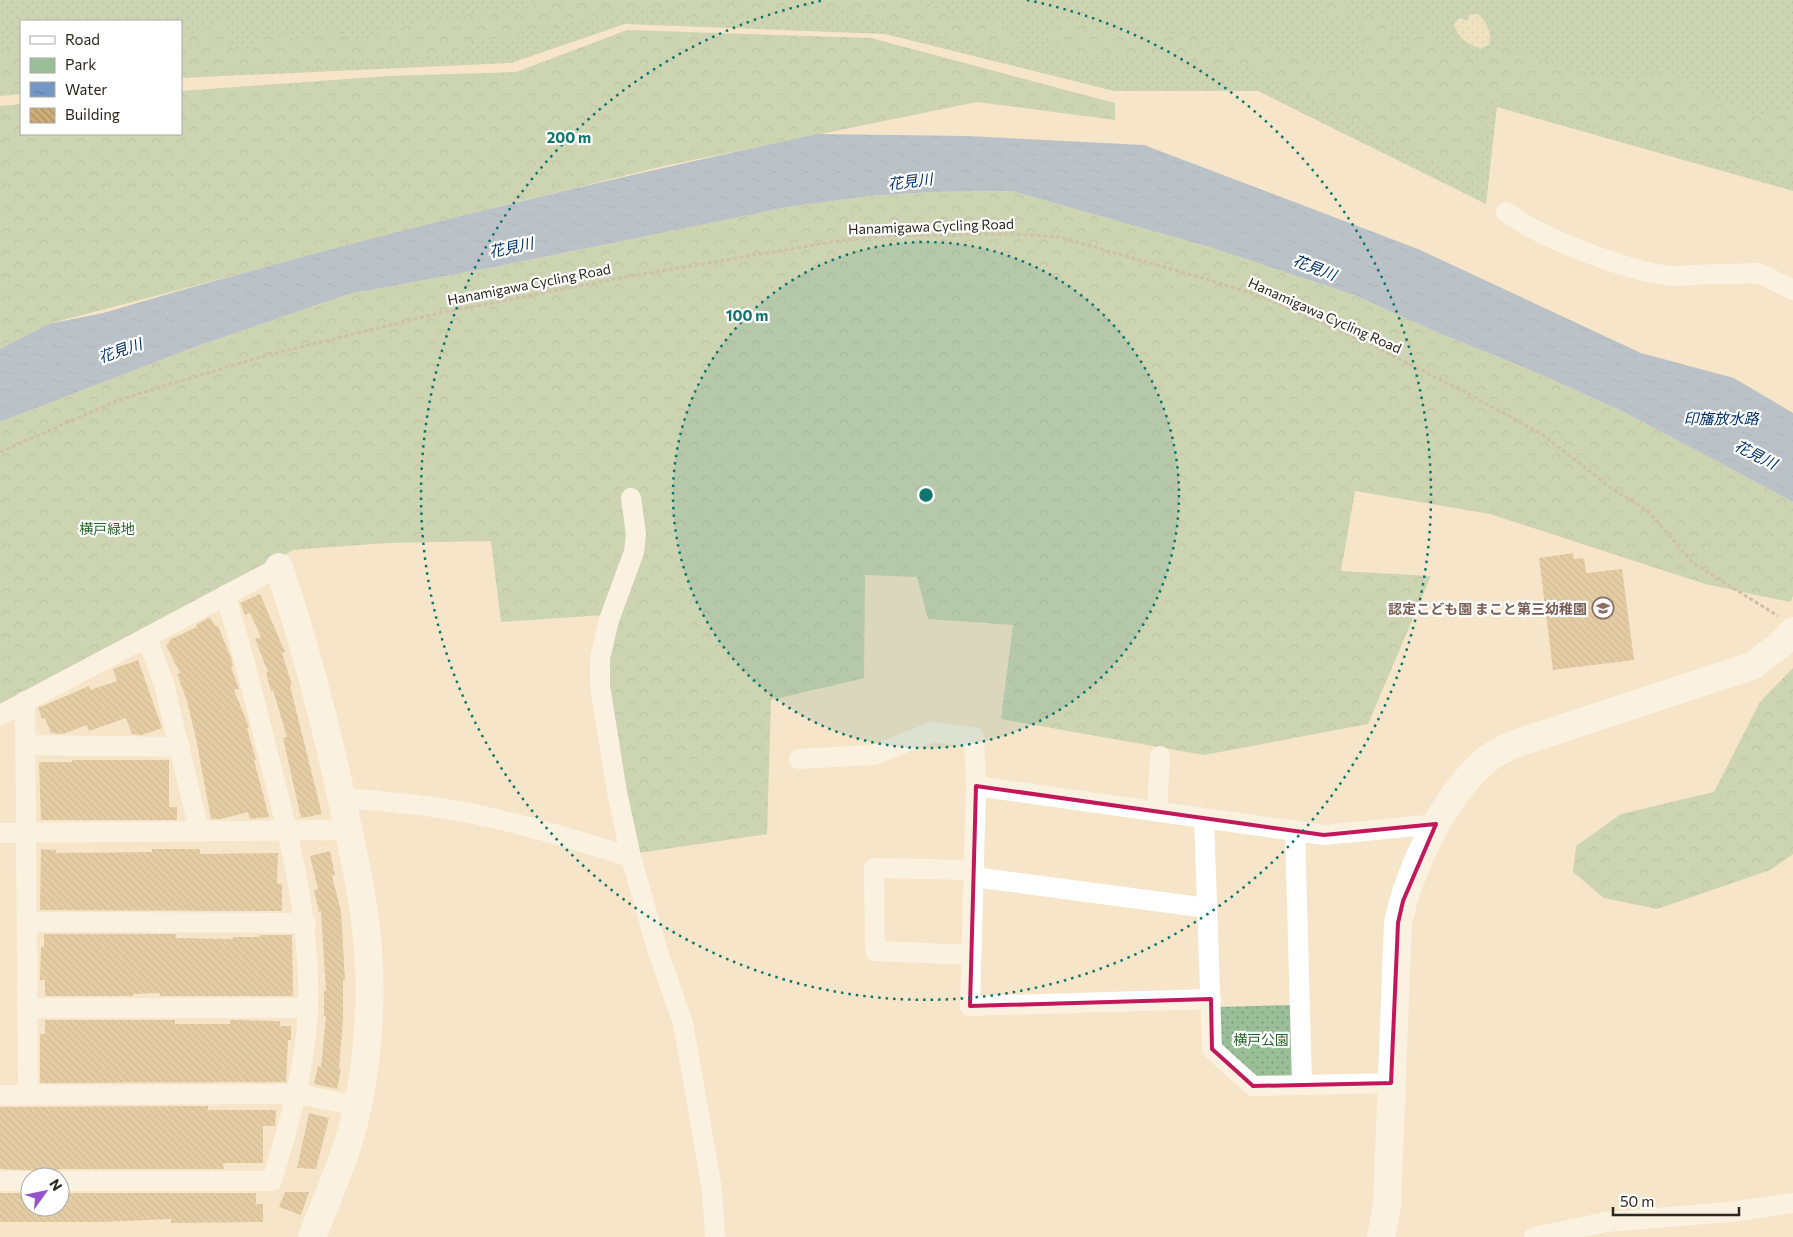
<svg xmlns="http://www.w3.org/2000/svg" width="1793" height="1237" font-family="Commissioner,'Noto Sans JP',sans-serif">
<defs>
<pattern id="green-dots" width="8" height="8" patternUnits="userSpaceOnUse" patternTransform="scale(1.25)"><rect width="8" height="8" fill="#9abf98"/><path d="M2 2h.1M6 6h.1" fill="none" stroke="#7e9b7b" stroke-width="1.8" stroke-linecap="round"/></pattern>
<pattern id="forest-crowns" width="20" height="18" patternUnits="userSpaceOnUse" patternTransform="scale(1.25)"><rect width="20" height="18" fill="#9abf98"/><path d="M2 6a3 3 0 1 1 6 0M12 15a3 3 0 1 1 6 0" fill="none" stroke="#7e9b7b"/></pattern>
<pattern id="sand-dots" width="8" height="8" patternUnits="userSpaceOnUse" patternTransform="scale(1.25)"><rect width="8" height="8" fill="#e7ddb8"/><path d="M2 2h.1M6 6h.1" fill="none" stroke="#c6be9e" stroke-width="1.8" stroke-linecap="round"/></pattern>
<pattern id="water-ripples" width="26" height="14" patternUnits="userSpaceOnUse" patternTransform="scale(1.25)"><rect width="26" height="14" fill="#7497c6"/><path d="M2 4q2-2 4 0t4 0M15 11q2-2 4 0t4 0" fill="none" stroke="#5f7ba0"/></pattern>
<pattern id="building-back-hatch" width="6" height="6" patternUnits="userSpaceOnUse" patternTransform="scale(1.25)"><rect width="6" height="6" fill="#ceae77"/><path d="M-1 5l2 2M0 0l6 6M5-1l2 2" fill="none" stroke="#a78d61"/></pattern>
</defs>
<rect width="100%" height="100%" fill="#f6e5c8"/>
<g fill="url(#green-dots)">
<path d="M 0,0 L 1793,0 L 1793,191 L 1497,107 L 1486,204 L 1258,91 L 1114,91 L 885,34 L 625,24 L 511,63 L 181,78 L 181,21 L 21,21 L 21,94 L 0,96 Z"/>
<path d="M 1293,1005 L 1295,1073 L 1288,1081 L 1259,1082 L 1219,1044 L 1217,1007 Z"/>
</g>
<g fill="url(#forest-crowns)">
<path d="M 545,0 L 728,0 L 731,4 L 757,0 L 922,0 L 969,24 L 993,17 L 1012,35 L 1020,50 L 986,49 L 841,9 L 790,6 L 755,15 L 693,19 L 677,10 L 605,12 L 557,27 L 519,32 L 514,37 L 469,42 L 451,54 L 181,75 L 181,31 L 199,35 L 209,27 L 225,21 L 231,33 L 227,45 L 236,51 L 250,50 L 261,35 L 277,32 L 295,39 L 306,38 L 320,30 L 345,36 L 355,45 L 375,40 L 383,29 C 401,25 420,26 436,16 L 454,19 L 486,10 L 505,16 Z"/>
<path d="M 1316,0 L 1343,0 L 1348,9 L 1340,16 L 1328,16 L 1317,5 Z"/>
<path d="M 1367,12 C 1388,17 1391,27 1398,46 L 1402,47 L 1418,33 L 1428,31 L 1436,45 L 1446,55 L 1460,55 L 1473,61 L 1491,50 L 1510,47 L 1568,69 L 1630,82 L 1655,71 L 1675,74 L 1694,91 L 1760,116 L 1790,108 L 1793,110 L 1793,180 L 1494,98 L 1487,99 L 1477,177 L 1469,180 L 1247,64 L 1202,67 L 1165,52 L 1141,52 L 1117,57 L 1082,57 L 1045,42 L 1050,31 L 1066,19 L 1094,30 L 1107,32 L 1132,29 L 1171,34 L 1196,33 L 1214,50 L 1235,43 L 1263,44 L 1359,75 L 1367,48 L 1356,31 L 1356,19 Z"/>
<path d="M 627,30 L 871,38 L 1115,103 L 1115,120 L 977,102 L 664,166 L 501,206 L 48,324 L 0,349 L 0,106 L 21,104 L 21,134 L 181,134 L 181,91 L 388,76 L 516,72 Z"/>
<path d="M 21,45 L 21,89 L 0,91 L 0,51 Z"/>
<path d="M 1012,191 L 1209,247 L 1354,295 L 1434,331 L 1535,372 L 1626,413 L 1793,502 L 1793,596 L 1790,602 L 1705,584 L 1490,514 L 1355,491 L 1341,571 L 1431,576 L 1368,724 L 1204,755 L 1001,719 L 1013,625 L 928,619 L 917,577 L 865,575 L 864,678 L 771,700 L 767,834 L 638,853 L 603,719 L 604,615 L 501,622 L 491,541 L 386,543 L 293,550 L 197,606 L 0,708 L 0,422 L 192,348 L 349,294 L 495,267 L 788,207 L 870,196 L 933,192 Z"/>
<path d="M 1793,668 L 1793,854 L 1770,870 L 1657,909 L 1604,898 L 1573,872 L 1576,846 L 1621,814 L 1714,792 L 1760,702 Z"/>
</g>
<path fill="url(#sand-dots)" d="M 1470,14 L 1478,14 C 1488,23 1492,32 1489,45 L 1480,49 C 1467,43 1458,38 1454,24 L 1460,18 L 1467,21 Z"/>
<path fill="url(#water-ripples)" d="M 818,134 L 967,136 L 1144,145 L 1418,249 L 1641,353 L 1734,378 L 1793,413 L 1793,502 L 1626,413 L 1535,372 L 1434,331 L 1354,295 L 1209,247 L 1012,191 L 933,192 L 870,196 L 788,207 L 495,267 L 349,294 L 192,348 L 0,422 L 0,349 L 48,324 L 103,313 C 338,244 577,185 818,134 Z"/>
<g fill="url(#building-back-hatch)">
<path d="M 1573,553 L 1574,559 L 1584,558 L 1586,573 L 1622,569 L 1634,660 L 1553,670 L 1539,558 Z"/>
<path d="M 260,594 L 285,652 L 282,653 L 292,685 L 290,686 L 322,814 L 301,818 L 283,738 L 287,737 L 273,690 L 271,691 L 266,673 L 268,672 L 255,639 L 261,637 L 250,613 L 245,615 L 240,603 Z"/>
<path d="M 210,617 L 216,627 L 218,626 L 231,658 L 233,666 L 231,667 L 239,689 L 234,690 L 249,727 L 247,728 L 256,760 L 254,760 L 269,817 L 250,819 L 248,812 L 221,819 L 211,819 L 196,739 L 187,701 L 177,674 L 180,673 L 166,645 L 170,642 L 169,640 L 197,627 L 196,625 Z"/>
<path d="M 138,660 L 162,728 L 142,735 L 132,734 L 126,718 L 89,731 L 87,725 L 63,734 L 51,733 L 45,718 L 42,719 L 38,708 L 89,686 L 90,690 L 117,681 L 113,669 Z"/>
<path d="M 72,760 L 169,760 L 169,807 L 177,807 L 177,820 L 41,820 L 39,762 L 72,762 Z"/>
<path d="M 41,849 L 56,850 L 56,853 L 152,852 L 152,849 L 200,849 L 200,854 L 278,853 L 277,884 L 282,884 L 282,911 L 40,910 Z"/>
<path d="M 330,851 L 335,875 L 332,876 L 341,911 L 345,980 L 343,980 L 343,1019 L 339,1069 L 341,1069 L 337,1089 L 314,1084 L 318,1066 L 321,1067 L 326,1016 L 324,1016 L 324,991 L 326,991 L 321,911 L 319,912 L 314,890 L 318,889 L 310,856 Z"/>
<path d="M 44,934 L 176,934 L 176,938 L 233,939 L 233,937 L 260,937 L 260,935 L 292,935 L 293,996 L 160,996 L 160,993 L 133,994 L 133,996 L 45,996 L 45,980 L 40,980 L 41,947 L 44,947 Z"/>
<path d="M 45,1020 L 175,1020 L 175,1024 L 230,1024 L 230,1020 L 280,1021 L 280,1026 L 291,1026 L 291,1040 L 288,1040 L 286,1082 L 40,1083 L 40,1034 L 45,1034 Z"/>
<path d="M 208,1106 L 208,1110 L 276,1110 L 275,1126 L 263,1126 L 263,1163 L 223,1163 L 224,1169 L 60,1169 L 53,1171 L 0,1169 L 0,1107 Z"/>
<path d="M 309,1113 L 329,1118 L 316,1169 L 297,1168 Z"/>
<path d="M 285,1192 L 309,1192 L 301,1215 L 279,1207 Z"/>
<path d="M 0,1193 L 30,1193 L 30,1207 L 64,1207 L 64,1193 L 256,1193 L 256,1204 L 263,1204 L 263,1222 L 171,1223 L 171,1219 L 100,1222 L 0,1222 Z"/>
</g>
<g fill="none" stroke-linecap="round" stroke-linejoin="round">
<path stroke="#a1947f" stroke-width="3" stroke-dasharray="4 2.5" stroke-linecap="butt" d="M 0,452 L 119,400 L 160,387 L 268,355 L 439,313 L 631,276 L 844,240 L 892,236 L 1013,234 L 1059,237 L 1192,275 L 1263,297 L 1365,342 L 1467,393 L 1543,435 L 1614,490 L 1648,511 L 1693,563 L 1778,616"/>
<g stroke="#fff" stroke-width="20">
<path d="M 1506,212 C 1515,218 1525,225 1535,230 C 1566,246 1657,283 1689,275 L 1759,273 L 1793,290"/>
<path d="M 631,498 L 636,534 L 634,552 L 609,620 L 600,658 L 600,686 L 617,792 L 631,857 L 657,949 L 683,1023 L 712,1189 L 715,1237"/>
<path d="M 147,638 L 164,684 L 199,830"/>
<path d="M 25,701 L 28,1095"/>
<path d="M 0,715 L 279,567"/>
<path d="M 26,745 L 180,747"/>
<path d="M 799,759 L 874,755 L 932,732 L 974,737 L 976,786 L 970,1006 L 1211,999"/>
<path d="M 976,786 L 1324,835 L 1436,824"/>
<path d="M 341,798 C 385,801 431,805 474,814 C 527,825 579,841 631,857"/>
<path d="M 1157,812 L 1160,756"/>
<path d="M 1204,818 L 1212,1049 L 1253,1086 L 1391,1083"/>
<path d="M 1295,830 L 1302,1085"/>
<path d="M 0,833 L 348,830"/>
<path d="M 974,877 L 1207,908"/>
<path d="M 28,922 L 306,923"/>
<path d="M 971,955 L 875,951 L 874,868 L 974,870"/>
<path d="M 27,1008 L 308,1008"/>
<path d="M 0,1095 L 298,1094 L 358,1106"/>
<path d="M 0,1181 L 30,1181"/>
<path d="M 60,1181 L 272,1181 C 289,1124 306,1068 308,1008 C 311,924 291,843 270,762 C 256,706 243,650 225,595"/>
<path d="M 1534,1237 L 1606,1222 L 1730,1212 L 1793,1203"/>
</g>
<g stroke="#fff" stroke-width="28">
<path d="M 279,567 C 305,645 326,724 343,805 C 354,857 367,911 369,965 C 371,1011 367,1060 358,1105 C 349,1150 329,1194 312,1237"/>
<path d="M 1381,1237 L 1387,1205 L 1398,923 C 1409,870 1443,798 1484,762 C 1492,754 1504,749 1514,744 L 1752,666 L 1780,645 L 1793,631"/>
</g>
</g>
<path d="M0 0H1793V1237H0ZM 976,786 L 1324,835 L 1436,824 L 1403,901 L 1398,923 L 1391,1083 L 1253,1086 L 1212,1049 L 1211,999 L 970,1006 Z" fill="#f6e5c8" fill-opacity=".55" fill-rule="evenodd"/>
<path fill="none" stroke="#c2185b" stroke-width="4" stroke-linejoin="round" d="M 976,786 L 1324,835 L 1436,824 L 1403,901 L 1398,923 L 1391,1083 L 1253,1086 L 1212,1049 L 1211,999 L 970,1006 Z"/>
<circle cx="926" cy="495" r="253" fill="#0f766e" fill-opacity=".12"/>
<g fill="none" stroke="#0f766e" stroke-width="2.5" stroke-dasharray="2.5 5">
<circle cx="926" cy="495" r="253"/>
<path d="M1027 0A505 505 0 1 1 825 0"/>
</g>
<defs>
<g id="school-ring" transform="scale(1.125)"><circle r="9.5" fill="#fff" stroke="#8d6e63" stroke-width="1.5"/><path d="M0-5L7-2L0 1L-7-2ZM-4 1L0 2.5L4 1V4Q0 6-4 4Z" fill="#8d6e63"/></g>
</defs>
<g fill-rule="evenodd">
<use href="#school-ring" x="1603" y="608"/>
</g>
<g text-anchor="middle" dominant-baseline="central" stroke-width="4.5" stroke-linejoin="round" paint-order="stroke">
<g font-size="14" fill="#2c261b" stroke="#fff">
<text transform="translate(931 226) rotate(-2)">Hanamigawa Cycling Road</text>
<text transform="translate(529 284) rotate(-11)">Hanamigawa Cycling Road</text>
<text transform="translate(1325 315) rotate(24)">Hanamigawa Cycling Road</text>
</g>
<g font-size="14" fill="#2a662b" stroke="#fff">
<text x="107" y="528">横戸緑地</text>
<text x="1261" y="1039">横戸公園</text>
</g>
<g font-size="14" font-weight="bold" fill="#785e54" stroke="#fff" text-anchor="end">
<text x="1587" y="608">認定こども園 まこと第三幼稚園</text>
</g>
<g font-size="15" font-style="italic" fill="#003069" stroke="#fff">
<text transform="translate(910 181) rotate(-7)">花見川</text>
<text transform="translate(511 247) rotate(-12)">花見川</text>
<text transform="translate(1315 267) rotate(21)">花見川</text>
<text transform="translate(120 350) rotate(-19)">花見川</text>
<text x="1721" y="418">印旛放水路</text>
<text transform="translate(1756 454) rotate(27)">花見川</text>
</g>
</g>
<circle cx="926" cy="495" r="8" fill="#0f766e" stroke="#fff" stroke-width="2.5"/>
<g font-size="15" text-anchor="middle" font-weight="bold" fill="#0f766e" stroke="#fff" stroke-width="4.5" stroke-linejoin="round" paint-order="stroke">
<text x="569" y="143">200 m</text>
<text x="747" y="321">100 m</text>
</g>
<rect x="20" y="20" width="162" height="115" fill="#ffffff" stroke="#aba8a4"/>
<rect x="30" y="36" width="25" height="8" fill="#ffffff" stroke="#aba8a4"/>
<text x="65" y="45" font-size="15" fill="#2c261b">Road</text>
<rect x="30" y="58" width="25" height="15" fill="#9abf98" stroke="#aba8a4"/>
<text x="65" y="70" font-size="15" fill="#2c261b">Park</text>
<rect x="30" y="82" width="25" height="15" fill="url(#water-ripples)" stroke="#aba8a4"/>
<text x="65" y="95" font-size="15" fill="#2c261b">Water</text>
<rect x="30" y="108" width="25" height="15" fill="url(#building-back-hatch)" stroke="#aba8a4"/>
<text x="65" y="120" font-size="15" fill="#2c261b">Building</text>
<g transform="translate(45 1192) rotate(57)"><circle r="24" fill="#ffffff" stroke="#aba8a4"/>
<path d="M0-4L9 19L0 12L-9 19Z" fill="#9654ca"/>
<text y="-8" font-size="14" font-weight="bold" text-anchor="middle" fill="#2c261b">N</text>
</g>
<path d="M1613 1207v8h126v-8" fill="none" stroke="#2c261b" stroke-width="2.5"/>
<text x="1620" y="1207" font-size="15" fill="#2c261b" stroke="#ffffff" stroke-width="4" paint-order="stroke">50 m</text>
</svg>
